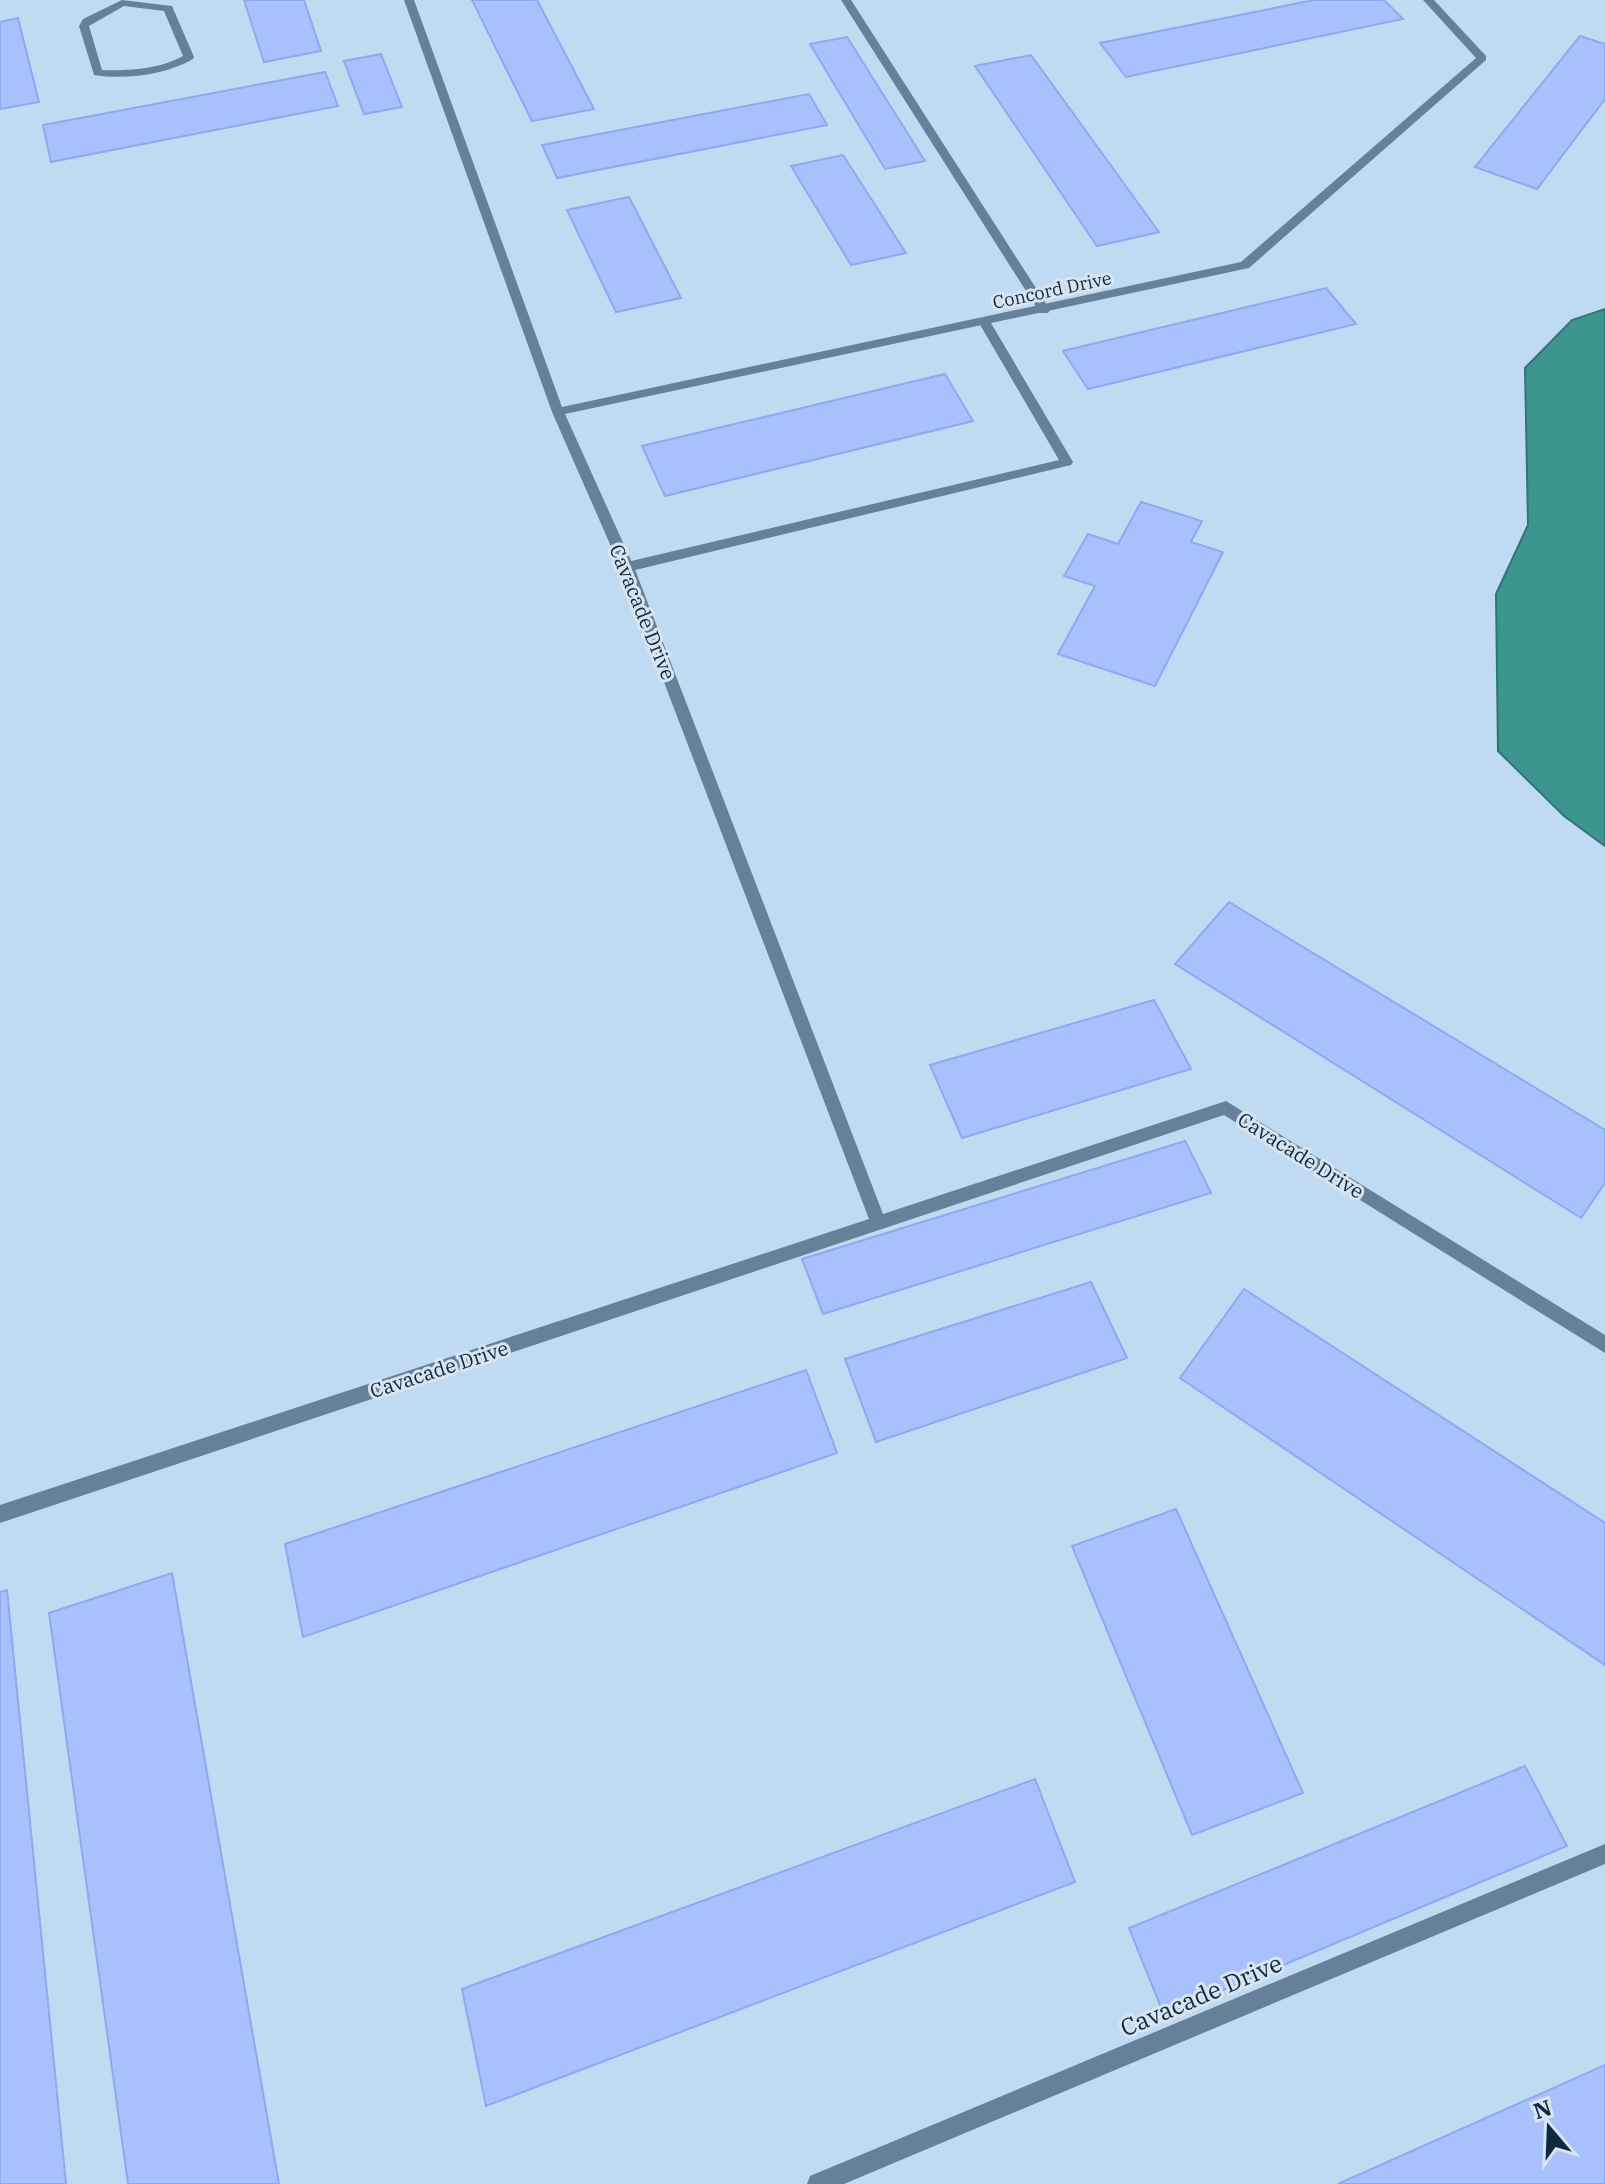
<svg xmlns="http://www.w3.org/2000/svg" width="1605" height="2184" font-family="'IBM Plex Serif',serif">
<rect width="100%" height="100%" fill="#c0daf2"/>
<path fill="#3d968e" stroke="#2f7577" stroke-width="2" d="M 1605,309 L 1605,846 L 1564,816 L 1498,751 L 1496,594 L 1528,525 L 1525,368 L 1572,320 Z"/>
<g fill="#a8c0fb" stroke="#8da9f1" stroke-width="2">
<path d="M 244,0 L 304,0 L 321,51 L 264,62 Z"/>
<path d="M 472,0 L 537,0 L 594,109 L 532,121 Z"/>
<path d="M 1314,0 L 1384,0 L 1403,19 L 1126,77 L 1100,43 Z"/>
<path d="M 18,18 L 39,102 L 0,109 L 0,22 Z"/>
<path d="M 1580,36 L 1605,44 L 1605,99 L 1537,189 L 1475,167 Z"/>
<path d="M 847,37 L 925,161 L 885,169 L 810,44 Z"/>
<path d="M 381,54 L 402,107 L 364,114 L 344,61 Z"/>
<path d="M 1031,55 L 1159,232 L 1097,246 L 975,66 Z"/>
<path d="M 325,72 L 338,106 L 51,162 L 43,125 Z"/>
<path d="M 809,94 L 827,125 L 557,178 L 542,145 Z"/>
<path d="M 843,155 L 906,253 L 851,265 L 791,166 Z"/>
<path d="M 629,197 L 681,298 L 616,312 L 567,210 Z"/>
<path d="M 1326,288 L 1356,324 L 1088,389 L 1063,351 Z"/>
<path d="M 945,374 L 973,421 L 665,496 L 642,446 Z"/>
<path d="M 1141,502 L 1202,521 L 1191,542 L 1223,552 L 1155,686 L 1058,654 L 1095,586 L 1064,576 L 1088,534 L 1118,544 Z"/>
<path d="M 1229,902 L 1605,1130 L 1605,1183 L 1581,1218 L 1175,964 Z"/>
<path d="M 1154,1000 L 1191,1069 L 962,1138 L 930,1065 Z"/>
<path d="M 1185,1141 L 1211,1193 L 823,1314 L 802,1259 Z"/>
<path d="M 1091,1282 L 1127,1358 L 876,1442 L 845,1359 Z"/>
<path d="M 1244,1289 L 1605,1523 L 1605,1665 L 1180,1378 Z"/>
<path d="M 806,1370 L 837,1453 L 303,1637 L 285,1544 Z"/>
<path d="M 1176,1509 L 1303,1793 L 1192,1835 L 1072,1546 Z"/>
<path d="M 172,1573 L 279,2184 L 128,2184 L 49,1613 Z"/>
<path d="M 7,1590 L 66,2184 L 0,2184 L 0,1592 Z"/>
<path d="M 1525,1766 L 1567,1846 L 1164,2015 L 1129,1928 Z"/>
<path d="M 1035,1779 L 1075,1882 L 486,2106 L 462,1989 Z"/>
<path d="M 1605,2065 L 1605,2184 L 1338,2184 Z"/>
</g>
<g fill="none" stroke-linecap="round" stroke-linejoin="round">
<g fill="#668099" fill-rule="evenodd">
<path d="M 122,0 L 172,6 L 194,57 L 193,59 C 166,75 124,80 94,75 L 79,26 L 83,19 ZM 124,6 L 164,11 L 183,56 C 160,69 129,71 102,70 L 89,26 Z"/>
<path d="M 841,0 L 851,0 L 1050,310 L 1048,313 L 1040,313 Z"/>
<path d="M 985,319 L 991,323 L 1073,462 L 1071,465 L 627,572 L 622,570 L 622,564 L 627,562 L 1059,460 L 979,323 Z"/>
</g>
<g fill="#668099" fill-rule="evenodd">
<path d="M 404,0 L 414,0 L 562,407 L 1241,262 L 1476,58 L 1423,0 L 1434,0 L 1486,56 L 1486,60 L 1249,268 L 565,414 L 634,567 L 883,1214 L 1226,1101 L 1605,1335 L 1605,1353 L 1224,1115 L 0,1523 L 0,1505 L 869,1219 L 620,567 L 552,412 Z"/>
<path d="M 1605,1844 L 1605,1864 L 844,2184 L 807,2184 L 810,2176 Z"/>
</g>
</g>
<g text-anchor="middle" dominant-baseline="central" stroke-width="6" stroke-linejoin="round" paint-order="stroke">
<g font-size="18" fill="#0d2940" stroke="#d8e5f1">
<text transform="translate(1052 290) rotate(-12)">Concord Drive</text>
</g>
<g font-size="20" fill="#0d2940" stroke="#d8e5f1">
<text transform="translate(643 612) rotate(68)">Cavacade Drive</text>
<text transform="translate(1301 1155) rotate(32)">Cavacade Drive</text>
<text transform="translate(439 1369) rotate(-18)">Cavacade Drive</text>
</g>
<g font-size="24" fill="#0d2940" stroke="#d8e5f1">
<text transform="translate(1201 1995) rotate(-23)">Cavacade Drive</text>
</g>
</g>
<g transform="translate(1549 2128) rotate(341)" stroke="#d8e5f1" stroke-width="6" paint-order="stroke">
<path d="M0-6L14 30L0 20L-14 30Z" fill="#0d2940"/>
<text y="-12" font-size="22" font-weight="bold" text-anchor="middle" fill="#0d2940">N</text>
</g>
</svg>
